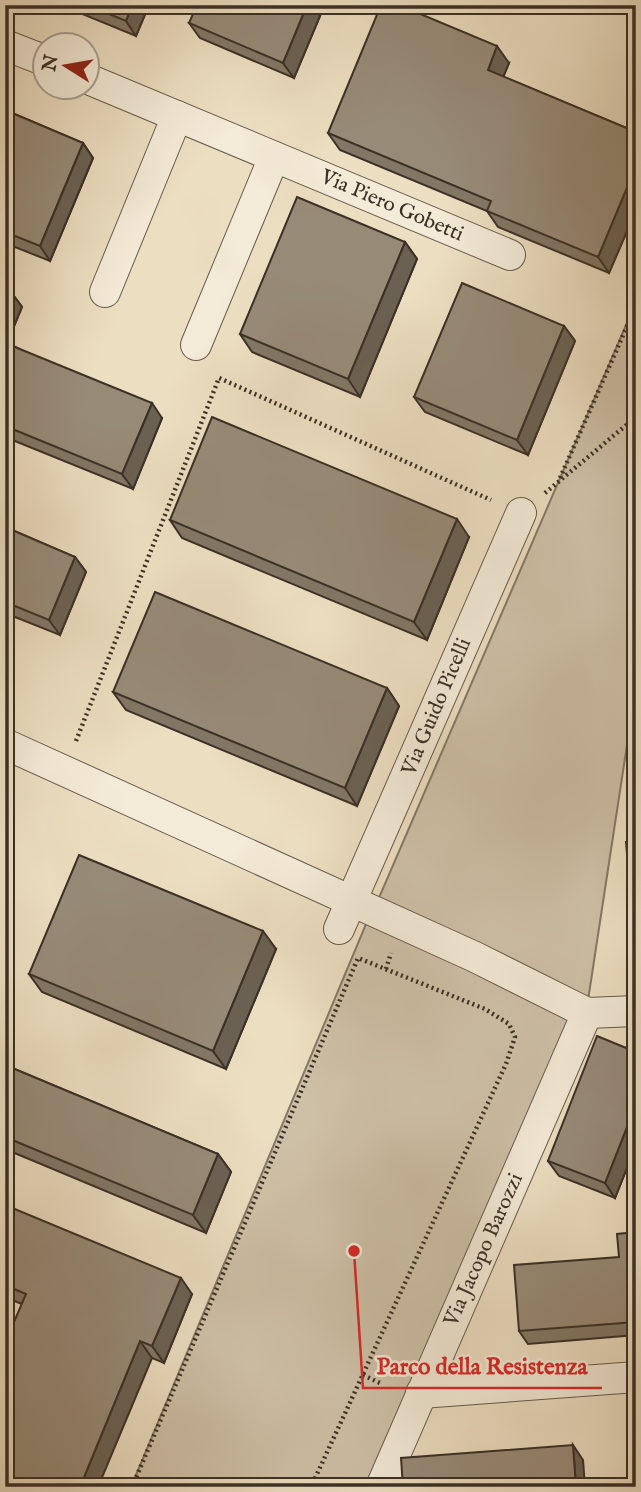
<svg xmlns="http://www.w3.org/2000/svg" width="641" height="1492" font-family="'IM FELL English',serif">
<rect width="100%" height="100%" fill="#ecdec1"/>
<filter id="stains"><feTurbulence type="fractalNoise" baseFrequency=".00286" numOctaves="4"/><feColorMatrix values="0 0 0 0 .2 0 0 0 0 .09 0 0 0 0 .02 0 0 0 .5 -.17"/></filter>
<radialGradient id="worn" r=".72"><stop offset=".6" stop-color="#630" stop-opacity="0"/><stop offset="1" stop-color="#630" stop-opacity=".3"/></radialGradient>
<g fill="#cec0a7" stroke="#847866" stroke-width="2">
<path d="M 636,302 L 636,686 L 587,1007 L 375,907 Z"/>
<path d="M 371,912 L 582,1016 L 377,1487 L 131,1487 Z"/>
</g>
<g fill="none" stroke-linecap="round" stroke-linejoin="round">
<g stroke="#675c4d" stroke-width="32">
<g id="street">
<path d="M 5,45 L 46,61"/>
<path d="M 88,79 L 510,255"/>
<path d="M 105,292 L 177,116"/>
<path d="M 196,345 L 274,157"/>
<path d="M 5,744 L 475,957 L 587,1013 L 636,1011"/>
<path d="M 339,929 L 521,513"/>
<path d="M 421,1393 L 636,1377"/>
<path d="M 381,1487 L 587,1013"/>
</g>
</g>
<g stroke="#3b3026" stroke-width="4.5" stroke-dasharray="2 3.5" stroke-linecap="butt">
<path d="M 560,478 L 636,306"/>
<path d="M 545,493 L 636,417"/>
<path d="M 76,741 L 219,378 L 491,500"/>
<path d="M 386,969 L 391,953"/>
<path d="M 363,1375 L 380,1383"/>
<path d="M 132,1487 L 358,958 L 485,1009 L 509,1024 L 515,1037 L 506,1064 L 311,1487"/>
</g>
<use href="#street" stroke="#f3ead7" stroke-width="30"/>
</g>
<g fill="#827766" stroke="#3b3026" stroke-width="2">
<path d="M 67,5 L 149,5 L 136,36 L 70,9 Z"/>
<path d="M 320,16 L 294,78 L 200,38 L 189,23 Z"/>
<path d="M 509,63 L 503,77 L 636,132 L 636,210 L 609,273 L 498,227 L 487,211 L 340,150 L 328,133 Z"/>
<path d="M 5,110 L 83,143 L 93,158 L 50,261 L 5,243 Z"/>
<path d="M 405,242 L 417,259 L 360,397 L 252,352 L 240,334 Z"/>
<path d="M 5,290 L 11,292 L 22,307 L 7,343 L 162,418 L 133,489 L 5,437 Z"/>
<path d="M 564,326 L 575,341 L 528,455 L 425,412 L 414,397 Z"/>
<path d="M 170,520 L 469,537 L 427,640 L 182,538 Z"/>
<path d="M 5,527 L 75,557 L 86,572 L 60,635 L 5,613 Z"/>
<path d="M 387,688 L 399,706 L 357,806 L 126,710 L 113,692 Z"/>
<path d="M 636,841 L 636,910 L 631,903 Z"/>
<path d="M 276,949 L 226,1069 L 42,992 L 29,974 Z"/>
<path d="M 636,1052 L 636,1145 L 615,1198 L 559,1176 L 548,1161 Z"/>
<path d="M 5,1065 L 218,1154 L 231,1172 L 206,1233 L 5,1149 Z"/>
<path d="M 5,1205 L 192,1294 L 164,1363 L 5,1297 Z"/>
<path d="M 636,1232 L 636,1335 L 528,1344 L 519,1331 L 619,1257 Z"/>
</g>
<g fill="#6a6153" stroke="#3b3026" stroke-width="2">
<path d="M 132,5 L 149,5 L 136,36 L 126,21 Z"/>
<path d="M 307,5 L 312,5 L 320,16 L 294,78 L 283,63 Z"/>
<path d="M 497,46 L 509,63 L 499,87 L 488,70 Z"/>
<path d="M 83,143 L 93,158 L 50,261 L 40,246 Z"/>
<path d="M 636,166 L 636,210 L 609,273 L 598,257 Z"/>
<path d="M 405,242 L 417,259 L 360,397 L 348,379 Z"/>
<path d="M 11,292 L 22,307 L 5,348 L 5,307 Z"/>
<path d="M 564,326 L 575,341 L 528,455 L 517,440 Z"/>
<path d="M 152,403 L 162,418 L 133,489 L 122,474 Z"/>
<path d="M 457,519 L 469,537 L 427,640 L 414,622 Z"/>
<path d="M 75,557 L 86,572 L 60,635 L 49,620 Z"/>
<path d="M 387,688 L 399,706 L 357,806 L 345,788 Z"/>
<path d="M 263,931 L 276,949 L 226,1069 L 213,1051 Z"/>
<path d="M 636,1104 L 636,1145 L 615,1198 L 605,1183 Z"/>
<path d="M 218,1154 L 231,1172 L 206,1233 L 193,1215 Z"/>
<path d="M 181,1278 L 192,1294 L 164,1363 L 152,1346 Z"/>
<path d="M 140,1341 L 152,1358 L 98,1487 L 80,1487 Z"/>
<path d="M 573,1445 L 583,1460 L 585,1487 L 576,1487 Z"/>
</g>
<g fill="#978a77" stroke="#3b3026" stroke-width="2">
<path d="M 87,5 L 132,5 L 126,21 Z"/>
<path d="M 197,5 L 307,5 L 283,63 L 189,23 Z"/>
<path d="M 381,5 L 399,5 L 497,46 L 488,70 L 636,132 L 636,166 L 598,257 L 487,211 L 491,201 L 328,133 Z"/>
<path d="M 5,110 L 83,143 L 40,246 L 5,232 Z"/>
<path d="M 297,197 L 405,242 L 348,379 L 240,334 Z"/>
<path d="M 462,283 L 564,326 L 517,440 L 414,397 Z"/>
<path d="M 5,290 L 11,292 L 5,307 Z"/>
<path d="M 5,343 L 152,403 L 122,474 L 5,426 Z"/>
<path d="M 212,417 L 457,519 L 414,622 L 170,520 Z"/>
<path d="M 5,527 L 75,557 L 49,620 L 5,602 Z"/>
<path d="M 155,592 L 387,688 L 345,788 L 113,692 Z"/>
<path d="M 636,841 L 636,903 L 631,903 L 626,842 Z"/>
<path d="M 79,855 L 263,931 L 213,1051 L 29,974 Z"/>
<path d="M 597,1036 L 636,1052 L 636,1104 L 605,1183 L 548,1161 Z"/>
<path d="M 5,1065 L 218,1154 L 193,1215 L 5,1137 Z"/>
<path d="M 5,1205 L 181,1278 L 152,1346 L 140,1341 L 80,1487 L 5,1487 L 5,1343 L 26,1294 L 5,1285 Z"/>
<path d="M 636,1232 L 636,1322 L 519,1331 L 514,1265 L 619,1257 L 617,1234 Z"/>
<path d="M 573,1445 L 576,1487 L 403,1487 L 401,1458 Z"/>
</g>
<g text-anchor="middle" dominant-baseline="central" stroke-width="5" stroke-linejoin="round" paint-order="stroke">
<g font-size="21" fill="#3b3026" stroke="#f3ead7">
<text transform="translate(392 206) rotate(23)">Via Piero Gobetti</text>
<text transform="translate(437 707) rotate(-67)">Via Guido Picelli</text>
<text transform="translate(484 1250) rotate(-66)">Via Jacopo Barozzi</text>
</g>
</g>
<path fill="none" stroke="#d62828" stroke-width="2.5" d="M354 1251L363 1388H602"/>
<circle fill="#d62828" stroke="#f3ead7" stroke-width="2.5" cx="354" cy="1251" r="7"/>
<g font-size="23" text-anchor="middle" font-weight="bold" fill="#d62828" stroke="#f3ead7" stroke-width="5" stroke-linejoin="round" paint-order="stroke">
<text x="482" y="1374">Parco della Resistenza</text>
</g>
<rect width="641" height="1492" fill="none" stroke="#ecdec1" stroke-width="28"/>
<rect x="7" y="7" width="627" height="1478" fill="none" stroke="#3b3026" stroke-width="3.5"/>
<rect x="14" y="14" width="613" height="1464" fill="none" stroke="#3b3026" stroke-width="2"/>
<g transform="translate(66 66) rotate(281)"><circle r="33" fill="#f3ead7" stroke="#a9a090" stroke-width="2"/>
<path d="M0-5L12 26L0 18L-12 26Z" fill="#8f2418"/>
<text y="-10" font-size="19" font-weight="bold" text-anchor="middle" fill="#3b3026">N</text>
</g>
<rect width="100%" height="100%" filter="url(#stains)"/>
<rect width="100%" height="100%" fill="url(#worn)"/>
</svg>
